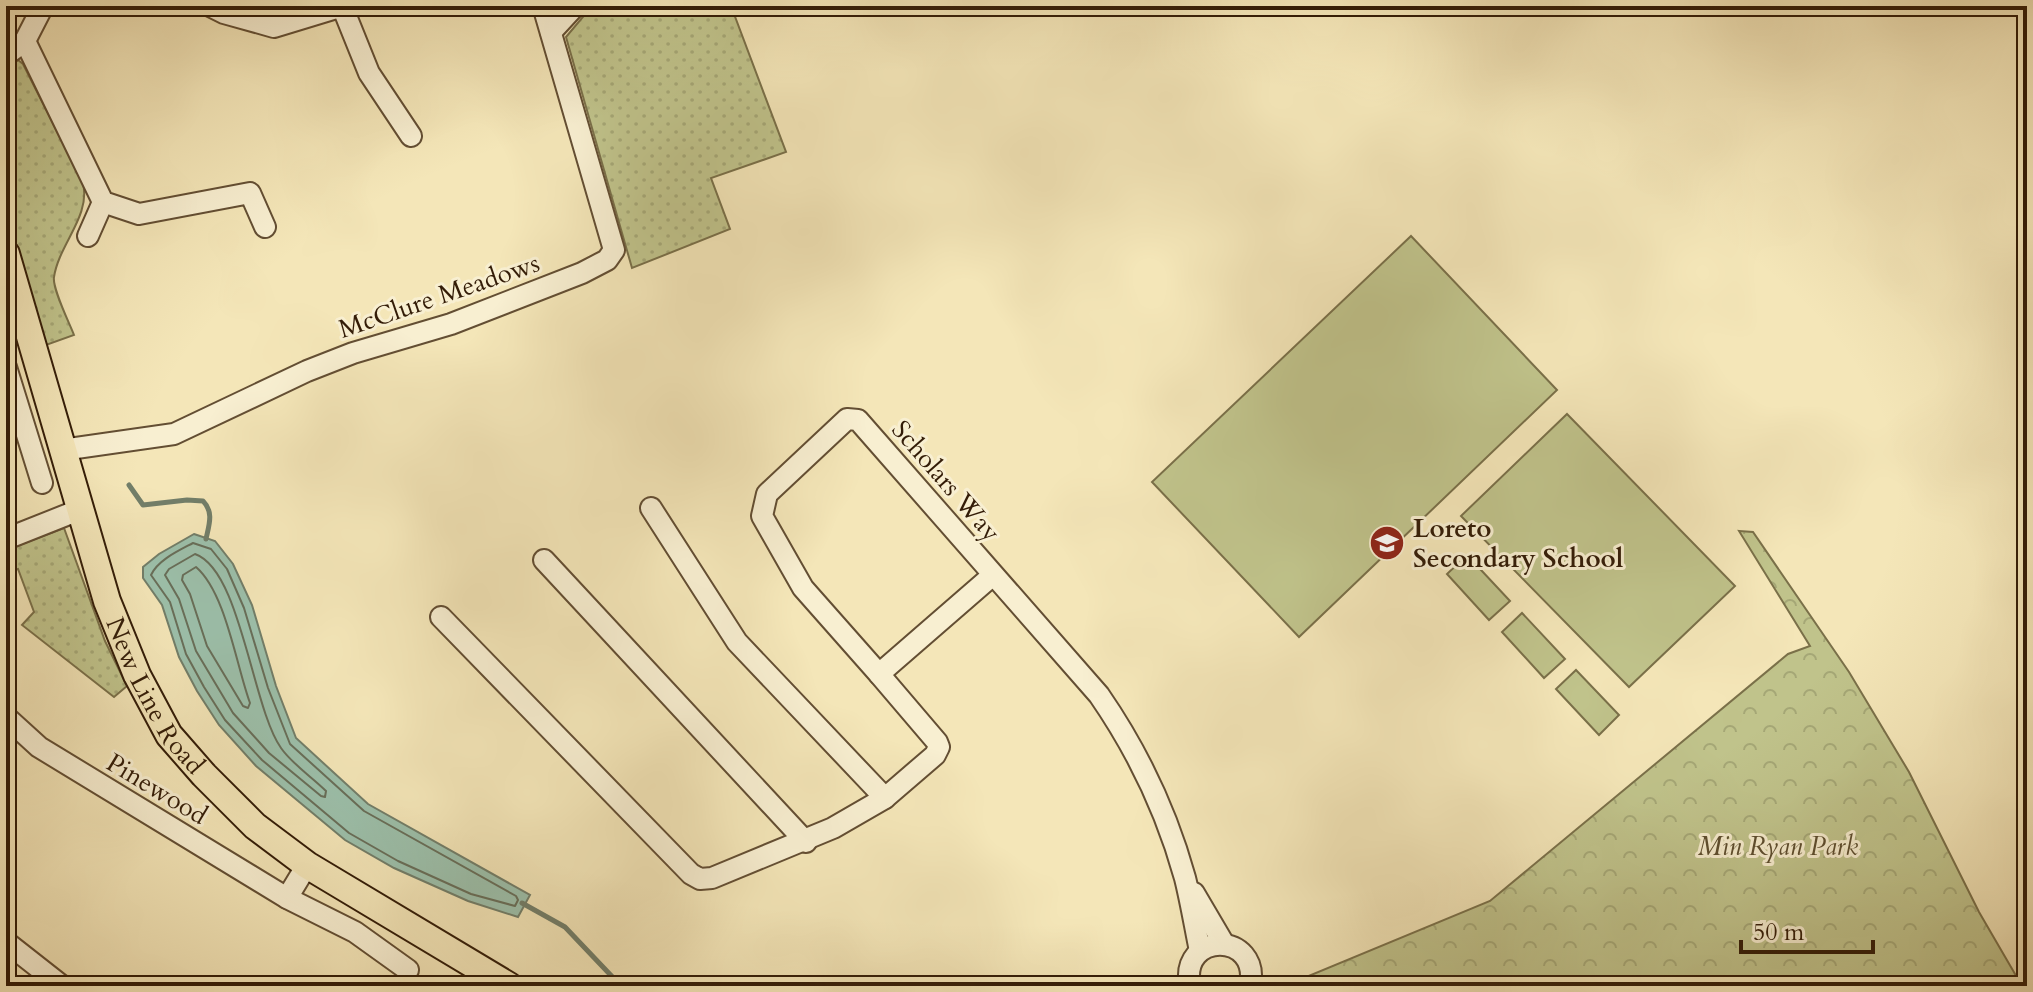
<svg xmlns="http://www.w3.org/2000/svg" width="2033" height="992" font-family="Cardo,serif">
<defs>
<pattern id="grass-dots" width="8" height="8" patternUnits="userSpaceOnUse" patternTransform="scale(2)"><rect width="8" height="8" fill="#c0c38b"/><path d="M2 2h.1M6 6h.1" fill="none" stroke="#a5a776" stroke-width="1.8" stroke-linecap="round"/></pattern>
<pattern id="forest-crowns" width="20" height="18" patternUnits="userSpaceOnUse" patternTransform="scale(2)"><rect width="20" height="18" fill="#c0c38b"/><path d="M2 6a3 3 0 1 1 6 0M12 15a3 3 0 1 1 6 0" fill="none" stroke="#a5a776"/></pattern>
</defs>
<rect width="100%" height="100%" fill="#f4e6b8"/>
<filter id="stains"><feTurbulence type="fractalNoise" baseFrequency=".0025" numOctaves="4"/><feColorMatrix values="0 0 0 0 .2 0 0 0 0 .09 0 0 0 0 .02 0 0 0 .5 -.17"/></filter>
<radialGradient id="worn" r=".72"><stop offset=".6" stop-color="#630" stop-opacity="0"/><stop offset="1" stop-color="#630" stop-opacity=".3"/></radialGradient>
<g fill="url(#grass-dots)" stroke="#7a7049" stroke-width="2">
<path d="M 592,6 L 731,6 L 786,152 L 711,178 L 730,229 L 632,268 L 566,37 Z"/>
<path d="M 18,60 L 23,64 L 83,183 C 91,216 59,244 54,277 C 52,288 69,322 74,335 L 46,345 L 6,210 L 6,68 Z"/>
<path d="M 64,528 L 105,641 L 127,686 L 114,697 L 22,625 L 34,612 L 18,569 L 6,572 L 6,550 Z"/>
</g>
<path fill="url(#forest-crowns)" stroke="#7a7049" stroke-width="2" d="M 1739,531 L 1753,532 L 1849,672 L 1909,772 L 1979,912 L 2022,986 L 1292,986 L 1294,982 L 1490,901 L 1788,654 L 1810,646 Z"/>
<g fill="#c0c38b" stroke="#7a7049" stroke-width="2">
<path d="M 1411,236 L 1557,390 L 1299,637 L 1152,482 Z"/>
<path d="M 1567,414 L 1735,586 L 1629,687 L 1461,516 Z"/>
<path d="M 1467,555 L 1510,601 L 1489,620 L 1447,574 Z"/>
<path d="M 1522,613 L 1565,659 L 1544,678 L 1502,632 Z"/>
<path d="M 1576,670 L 1619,715 L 1599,735 L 1556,689 Z"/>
</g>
<path fill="#9cc0ab" stroke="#727e69" stroke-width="2" d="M 194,534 L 215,541 L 233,564 L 252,605 L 276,686 L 296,738 L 368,804 L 530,895 L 518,917 L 468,901 L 394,868 L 345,840 L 256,766 L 219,725 L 197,691 L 179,657 L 162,605 L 143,578 L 143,567 L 159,554 Z"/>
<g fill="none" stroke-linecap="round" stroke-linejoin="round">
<g stroke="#686e59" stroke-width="2">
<path d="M 193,543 L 211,549 L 227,569 L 244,608 L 268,688 L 290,744 L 364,811 L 516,896 L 518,900 L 515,906 L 471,894 L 398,861 L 349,833 L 262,760 L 225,720 L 204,687 L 186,654 L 170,602 L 151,575 C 158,560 178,551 193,543 Z"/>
<path d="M 195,554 C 241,570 252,707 281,748 C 292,764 312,777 326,791 L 325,797 L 321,796 L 269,753 L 233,713 L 196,651 L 179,599 L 165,575 L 169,569 Z"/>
<path d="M 196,567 C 226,593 236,665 250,703 L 248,708 L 243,706 L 207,646 L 190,594 L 182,580 L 183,575 Z"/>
</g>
<g stroke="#727e69" stroke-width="5">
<path d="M 129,485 L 143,505 L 187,500 L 203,501 C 214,512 209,525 206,539"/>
<path d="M 522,903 L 565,927 L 621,986"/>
</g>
<g stroke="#634e33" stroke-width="24">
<g id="minor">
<path d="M 210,6 L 224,13 L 274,27 L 343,6"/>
<path d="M 342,6 L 369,73 L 411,136"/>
<path d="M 551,32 L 575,6"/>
<path d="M 25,41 L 103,202 L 139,214 L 250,193 L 265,227"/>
<path d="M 6,55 L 25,41 L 43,6"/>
<path d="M 88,236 L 103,202"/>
<path d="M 6,367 L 42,483"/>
<path d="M 62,450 L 174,434 L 307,371 L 353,353 L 451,324 L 582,273 L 607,260 L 614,250 L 543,6"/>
<path d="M 651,508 L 737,642 L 885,798"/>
<path d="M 6,539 L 79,510"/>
<path d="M 544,560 L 806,842"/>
<path d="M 993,575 L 879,674 L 803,588 L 762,516 L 767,494 L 847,419 L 858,420 L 1099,695 C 1137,750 1167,813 1185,878 C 1191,902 1195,927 1200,951"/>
<path d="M 441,617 L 691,874 L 700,879 L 712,878 L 833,828 L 885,798 L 935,755 L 939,747 L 937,742 L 879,674"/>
<path d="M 6,717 L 39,747 L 287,898 L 355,932 L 408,970"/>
<path d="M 1194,893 L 1224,944"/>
<path d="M 287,898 L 307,865"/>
<path d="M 6,942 L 62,986"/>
<path d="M 1190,986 C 1179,931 1261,931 1250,986"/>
</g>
</g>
<g stroke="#331c07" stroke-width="30">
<g id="major">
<path id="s1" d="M 6,254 L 107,601 L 137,675 L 169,735 L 204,775 L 255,826 L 307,865 L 509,986"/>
</g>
</g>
<use href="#minor" stroke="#f8efd1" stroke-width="20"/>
<use href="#major" stroke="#f4e6b8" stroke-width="26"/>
</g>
<defs>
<g id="school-disc" transform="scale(1.8)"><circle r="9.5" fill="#8f2418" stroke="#f8efd1"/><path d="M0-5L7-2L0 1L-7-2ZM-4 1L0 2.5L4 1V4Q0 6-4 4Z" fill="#fff"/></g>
</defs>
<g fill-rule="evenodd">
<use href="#school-disc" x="1387" y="543"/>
</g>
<g text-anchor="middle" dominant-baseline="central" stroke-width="6" stroke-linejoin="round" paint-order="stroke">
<g font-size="26" fill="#331c07" stroke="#f8efd1">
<text transform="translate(439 296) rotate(-19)">McClure Meadows</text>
<text transform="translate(946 481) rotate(49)">Scholars Way</text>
<text stroke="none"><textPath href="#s1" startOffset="468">New Line Road</textPath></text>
<text transform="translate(157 789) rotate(31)">Pinewood</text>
</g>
<g font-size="26" font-weight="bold" fill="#331c07" stroke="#f8efd1" text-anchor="start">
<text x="1413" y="528">Loreto<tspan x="1413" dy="30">Secondary School</tspan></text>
</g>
<g font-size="26" font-style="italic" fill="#5d4e2f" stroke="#f8efd1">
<text x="1778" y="846">Min Ryan Park</text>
</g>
</g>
<rect width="2033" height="992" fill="none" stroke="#f4e6b8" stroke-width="32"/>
<rect x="8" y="8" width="2017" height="976" fill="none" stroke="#331c07" stroke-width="4"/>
<rect x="16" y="16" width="2001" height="960" fill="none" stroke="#331c07" stroke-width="2"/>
<path d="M1741 940v12h132v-12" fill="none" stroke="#331c07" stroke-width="4"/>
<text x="1753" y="940" font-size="24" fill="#331c07" stroke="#f8efd1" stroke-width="6" paint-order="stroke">50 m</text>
<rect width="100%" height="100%" filter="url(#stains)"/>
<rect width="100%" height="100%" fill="url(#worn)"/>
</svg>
